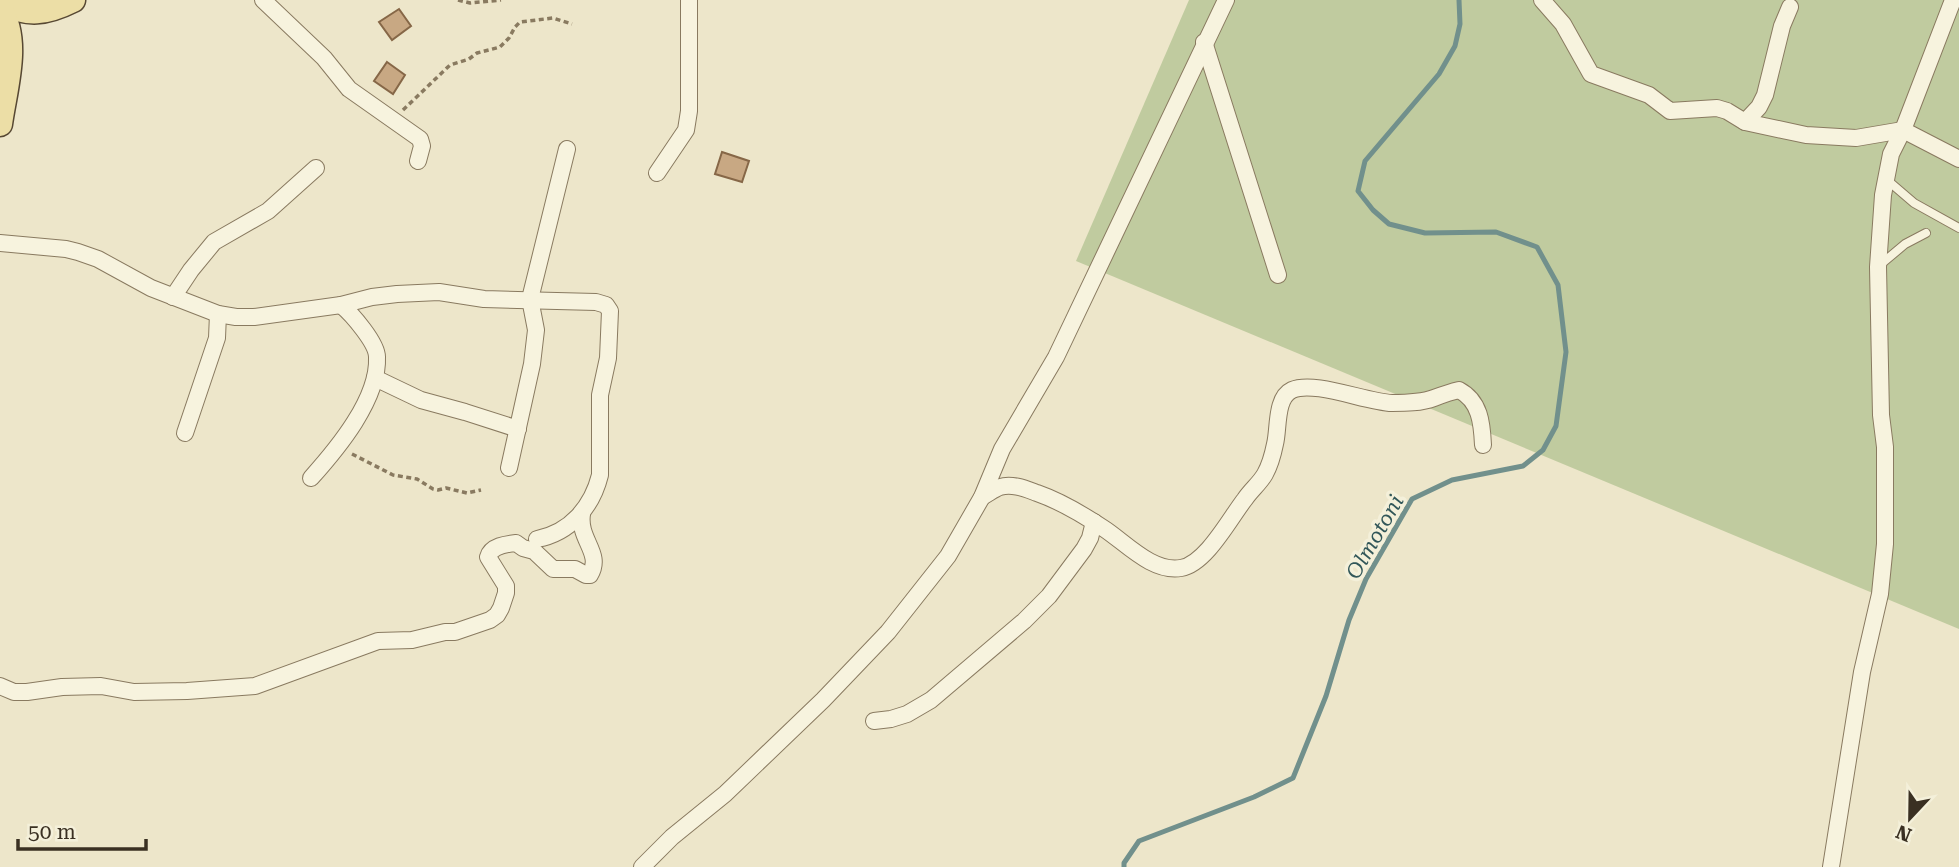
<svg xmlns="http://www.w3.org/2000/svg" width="1959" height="867" font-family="'Roboto Serif',serif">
<rect width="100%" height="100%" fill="#ede6ca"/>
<path fill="#c0cb9f" d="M 1189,0 L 1959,0 L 1959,629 L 1076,261 Z"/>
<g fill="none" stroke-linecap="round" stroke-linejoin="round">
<path stroke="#71908c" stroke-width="5" d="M 1124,867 L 1124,863 L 1139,841 L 1254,797 L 1293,778 L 1326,696 L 1349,620 L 1366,579 L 1412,499 L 1452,480 L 1523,466 L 1543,450 L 1556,426 L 1566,352 L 1558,285 L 1537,247 L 1496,232 L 1425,233 L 1389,224 L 1373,210 L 1358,191 L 1365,161 L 1439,74 L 1455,46 L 1460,24 L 1459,0"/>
</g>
<g fill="#c8a883" stroke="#866747" stroke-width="2">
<path d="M 399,9 L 411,26 L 392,40 L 379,22 Z"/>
<path d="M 387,62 L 405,75 L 393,94 L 374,81 Z"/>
<path d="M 722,152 L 749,161 L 742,182 L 715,174 Z"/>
</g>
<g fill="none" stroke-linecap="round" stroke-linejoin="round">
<g stroke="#897a60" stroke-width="10">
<g id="lane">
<path d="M 1886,179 L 1914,203 L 1959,228"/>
<path d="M 1880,265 L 1905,244 L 1926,233"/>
</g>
</g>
<g stroke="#897a60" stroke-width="18">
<g id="street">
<path d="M 263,0 L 324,58 L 349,89 L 420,139 L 422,146 L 418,161"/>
<path d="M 1542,0 L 1563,24 L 1591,74 L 1649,95 L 1670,111 L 1717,108 L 1727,111 L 1745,122 L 1806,135 L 1856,138 L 1903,130 L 1959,159"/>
<path d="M 1204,42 L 1278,275"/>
<path d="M 1745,122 L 1759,107 L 1765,95 L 1782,26 L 1790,7"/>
<path d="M 657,173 L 686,130 L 689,111 L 689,0"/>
<path d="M 0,243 L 66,249 L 78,252 L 98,259 L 151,288 L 218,314 L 236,317 L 254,317 L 341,305 L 372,297 L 397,294 L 439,292 L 484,299 L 596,302 L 606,305 L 610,311 L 608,358 L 600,395 L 600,475 C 592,507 570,533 537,539"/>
<path d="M 173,297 L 191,270 L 214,242 L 268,211 L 316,168"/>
<path d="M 375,378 L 421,400 L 465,412 L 518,429"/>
<path d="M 185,433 L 217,338 L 218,314"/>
<path d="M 509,468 L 532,364 L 536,330 L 530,299 L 567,149"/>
<path d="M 311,478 C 337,449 379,399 377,357 C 377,343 352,314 341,305"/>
<path d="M 982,497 C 988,494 994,489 1000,487 C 1012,483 1026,489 1037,493 C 1060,501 1082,514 1103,528 C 1125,542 1152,573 1181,568 C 1206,564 1230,518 1245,499 C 1251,490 1260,483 1265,474 C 1270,465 1273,454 1275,444 C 1279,429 1275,398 1292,390 C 1314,380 1366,402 1392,403 C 1405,403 1421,403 1434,398 C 1442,395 1450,392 1459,390 C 1480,401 1482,423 1483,445"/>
<path d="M 0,686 L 14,692 L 27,692 L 62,687 L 101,686 L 134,692 L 187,691 L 255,686 L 378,641 L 412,640 L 445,632 L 455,632 L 490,620 L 497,615 L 501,608 L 506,593 L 506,586 L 488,557 C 491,546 506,544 516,543 L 523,548 L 534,551 L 553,569 L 575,569 L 586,575 L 590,575 C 603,553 578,540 582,514"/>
<path d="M 874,721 L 891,719 L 907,714 L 931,700 L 1024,621 L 1049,596 L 1084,549 L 1090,538 L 1094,522"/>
<path d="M 642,867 L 672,837 L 725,794 L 823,700 L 888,632 L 948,556 L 982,497 L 1002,449 L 1056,357 L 1226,0"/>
<path d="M 1831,867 L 1862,672 L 1880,594 L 1885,544 L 1885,447 L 1881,415 L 1878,267 L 1883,195 L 1891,154 L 1903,130 L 1953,0"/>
</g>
</g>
<g stroke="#574833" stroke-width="27">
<g id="primary">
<path d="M 0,1 C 27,17 47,13 73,0"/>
<path d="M 0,9 C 20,42 5,88 0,124"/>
</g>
</g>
<g stroke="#897a60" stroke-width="3.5" stroke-dasharray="5 3.5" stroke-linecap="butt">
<path d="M 458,0 L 470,3 L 501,0"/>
<path d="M 403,110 L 450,65 L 469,59 L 477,53 L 500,47 L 509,38 L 515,27 L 520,22 L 553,18 L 572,24"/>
<path d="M 352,454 L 393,475 L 417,479 L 433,489 L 438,490 L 446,488 L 467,493 L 481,490"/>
</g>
<use href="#lane" stroke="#f7f3de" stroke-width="8"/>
<use href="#street" stroke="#f7f3de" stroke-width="16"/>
<use href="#primary" stroke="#ecdea6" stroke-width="24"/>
</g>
<g text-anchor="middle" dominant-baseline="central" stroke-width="7" stroke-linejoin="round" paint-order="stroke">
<g font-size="21" font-style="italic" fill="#325759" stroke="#f4f0da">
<text transform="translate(1375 537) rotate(-60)">Olmotoni</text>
</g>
</g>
<g transform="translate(1910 818) rotate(202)" stroke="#f4f0da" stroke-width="5" paint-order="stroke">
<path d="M0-5L12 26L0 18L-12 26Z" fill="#3a3022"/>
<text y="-10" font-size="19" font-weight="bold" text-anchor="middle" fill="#3a3022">N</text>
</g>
<path d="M18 839v10h128v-10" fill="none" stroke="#3a3022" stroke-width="3.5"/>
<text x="28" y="839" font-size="21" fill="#3a3022" stroke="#f4f0da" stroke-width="5" paint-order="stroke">50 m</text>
</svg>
